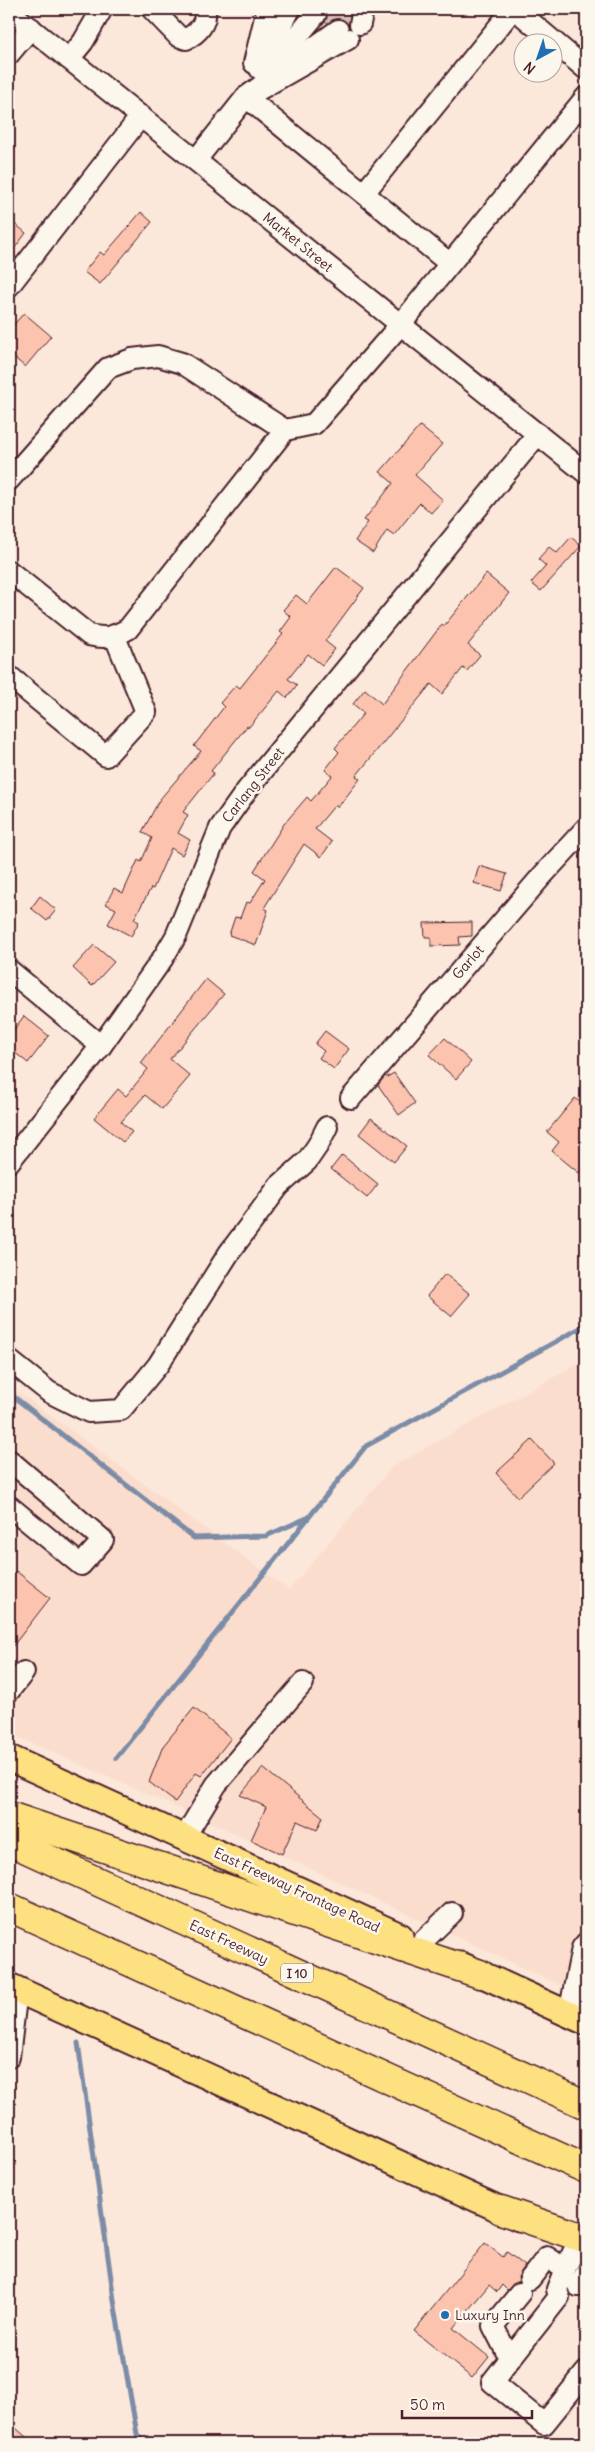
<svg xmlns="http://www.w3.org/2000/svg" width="595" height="2452" font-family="Delius,sans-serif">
<rect width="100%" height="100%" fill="#fbe8da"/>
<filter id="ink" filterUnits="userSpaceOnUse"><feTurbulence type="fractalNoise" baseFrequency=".02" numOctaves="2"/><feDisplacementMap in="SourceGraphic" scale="10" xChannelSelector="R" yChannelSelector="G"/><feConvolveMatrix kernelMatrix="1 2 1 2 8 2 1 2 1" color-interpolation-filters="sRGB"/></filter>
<g filter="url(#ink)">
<path fill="#fbddcd" d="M 586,1359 L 586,1997 L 225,1829 L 9,1733 L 9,1385 L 289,1590 L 392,1467 Z"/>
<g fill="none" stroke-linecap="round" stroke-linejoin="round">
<g stroke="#7b8ca7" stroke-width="5">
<path d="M 9,1393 L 194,1538 L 266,1536 L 307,1518"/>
<path d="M 116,1758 L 366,1446 L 586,1325"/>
<path d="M 78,2043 L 115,2307 L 137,2434 L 143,2443"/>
</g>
</g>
<g fill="#fcc4af" stroke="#4a1f2b">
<path d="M 326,9 L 341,9 L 350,16 L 349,25 L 343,19 L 337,18 L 328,23 L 325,21 L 328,16 Z"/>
<path d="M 141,212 L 152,222 L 100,284 L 84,272 L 100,252 L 104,255 Z"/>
<path d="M 9,219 L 26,233 L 11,253 L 16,257 L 9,267 Z"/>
<path d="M 24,313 L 51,336 L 25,367 L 9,353 L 9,330 Z"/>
<path d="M 420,426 L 442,444 L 415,475 L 443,500 L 431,513 L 420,503 L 394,535 L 387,530 L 373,553 L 355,541 L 368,522 L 364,520 L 393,483 L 380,472 Z"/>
<path d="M 571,537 L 581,546 L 541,591 L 531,583 L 546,566 L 538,559 L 549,547 L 557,553 Z"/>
<path d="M 336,567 L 364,588 L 325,641 L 335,649 L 322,665 L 308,654 L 288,679 L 297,685 L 287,698 L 279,691 L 249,727 L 247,726 L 211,771 L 214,773 L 183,812 L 188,815 L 178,833 L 190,840 L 182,855 L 171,848 L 153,889 L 151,888 L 134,919 L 139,922 L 131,936 L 108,924 L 116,909 L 106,904 L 114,888 L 123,893 L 138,860 L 141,862 L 152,838 L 142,832 L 160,799 L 201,751 L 194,746 L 224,707 L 220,703 L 236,685 L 240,688 L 283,634 L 280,632 L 291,617 L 283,610 L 296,595 L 307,604 Z"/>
<path d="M 486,574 L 509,593 L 468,645 L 480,655 L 467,671 L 463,668 L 442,694 L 431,684 L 356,776 L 360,779 L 338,807 L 335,805 L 315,829 L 332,842 L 321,857 L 304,844 L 264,908 L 268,910 L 256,945 L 229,935 L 235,917 L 240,918 L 246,902 L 250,903 L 265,879 L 254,871 L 284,824 L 307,797 L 311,801 L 332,776 L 325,770 L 339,752 L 335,748 L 364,713 L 353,704 L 365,689 L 382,704 L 442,624 L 444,626 Z"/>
<path d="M 479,866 L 507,874 L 501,891 L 474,883 Z"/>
<path d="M 40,896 L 56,910 L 47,921 L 31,908 Z"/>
<path d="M 472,922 L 472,936 L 459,937 L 460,945 L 431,946 L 431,937 L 425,937 L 424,923 Z"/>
<path d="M 94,945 L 114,962 L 92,986 L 73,968 Z"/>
<path d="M 206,979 L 224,994 L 170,1059 L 190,1076 L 162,1109 L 145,1095 L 121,1122 L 132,1132 L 123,1142 L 94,1118 L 118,1089 L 126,1096 L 148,1069 L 141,1063 Z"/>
<path d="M 24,1016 L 49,1036 L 28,1063 L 9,1048 L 9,1036 Z"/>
<path d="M 325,1031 L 349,1049 L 334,1069 L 319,1058 L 324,1051 L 315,1044 Z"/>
<path d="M 445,1038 L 471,1062 L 456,1079 L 429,1055 Z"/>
<path d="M 394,1073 L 415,1103 L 399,1115 L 378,1085 L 385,1076 L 387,1077 Z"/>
<path d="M 575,1098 L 586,1107 L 586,1164 L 579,1173 L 552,1151 L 559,1142 L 547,1132 Z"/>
<path d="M 371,1118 L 407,1146 L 394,1162 L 359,1134 Z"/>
<path d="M 342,1155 L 378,1184 L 367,1198 L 331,1169 Z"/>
<path d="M 445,1274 L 470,1294 L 451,1316 L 427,1296 Z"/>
<path d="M 532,1440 L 554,1463 L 518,1497 L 496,1473 Z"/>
<path d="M 16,1571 L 50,1598 L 9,1651 L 9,1580 Z"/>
<path d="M 194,1708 L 231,1738 L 201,1776 L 196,1773 L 175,1802 L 149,1782 L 163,1746 Z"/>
<path d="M 263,1768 L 323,1817 L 317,1830 L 297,1821 L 282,1854 L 251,1840 L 266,1807 L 240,1795 Z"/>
<path d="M 485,2243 L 503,2257 L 507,2252 L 525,2266 L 518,2277 L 519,2282 L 507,2290 L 502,2285 L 497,2292 L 489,2285 L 453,2328 L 489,2357 L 472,2378 L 414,2331 Z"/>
<path d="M 9,2422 L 33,2443 L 9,2443 Z"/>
</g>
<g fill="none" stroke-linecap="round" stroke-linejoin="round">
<g stroke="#d8c0b7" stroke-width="20" stroke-dasharray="20 10" stroke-linecap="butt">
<path d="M 327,22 L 337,9"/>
<path d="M 338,30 L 350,16"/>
</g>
<g stroke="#4a1f2b" stroke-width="24">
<g id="minor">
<path d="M 152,9 L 178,36 L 186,39 C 198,33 207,23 205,9"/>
<path d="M 515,9 L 586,69"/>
<path d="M 9,11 L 586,473"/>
<path d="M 360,24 L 363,9"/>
<path d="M 338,30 L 246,97 L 348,39"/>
<path d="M 9,54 L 31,28"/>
<path d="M 69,59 L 83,42 L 102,9"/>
<path d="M 254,63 L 267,9"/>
<path d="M 260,69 L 290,9"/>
<path d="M 267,73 L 316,14"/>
<path d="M 196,160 L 246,97 L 449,263"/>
<path d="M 364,193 L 513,9"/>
<path d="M 9,286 L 141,116"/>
<path d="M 9,480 L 108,368 L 132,359 L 158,356 L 182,363 L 285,430 L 314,424 L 401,324 L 586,97"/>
<path d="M 9,571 L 89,635 C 105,639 114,637 128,629 L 285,430"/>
<path d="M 9,676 L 106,756 L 146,712 L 115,637"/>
<path d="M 9,970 L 101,1046"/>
<path d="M 351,1098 L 541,877 L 586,828"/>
<path d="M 9,1162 L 101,1046 L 163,958 L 176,936 L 220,828 L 247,790 L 538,434"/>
<path d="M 9,1360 L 49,1392 L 89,1412 L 121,1410 L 158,1365 L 229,1253 L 279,1186 L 307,1161 L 318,1145 L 327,1127"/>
<path d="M 9,1460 L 103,1540 L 81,1565 L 9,1506"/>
<path d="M 9,1691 L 24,1672"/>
<path d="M 184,1838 L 216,1785 L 303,1683"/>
<path d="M 419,1945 L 452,1913"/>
<path d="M 569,2014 L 582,1948 L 586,1943"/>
<path d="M 9,2057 L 17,1990"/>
<path d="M 530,2279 L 547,2257 L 565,2269 L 577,2244"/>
<path d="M 578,2286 L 586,2273"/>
<path d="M 520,2293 L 493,2326 L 510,2359 L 492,2382 L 544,2424 L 586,2372"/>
<path d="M 510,2359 L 559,2297 L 557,2289 L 565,2269"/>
</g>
</g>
<g stroke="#4a1f2b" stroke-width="29">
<g id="major">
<path d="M 9,1758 L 400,1936"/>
<path d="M 461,1965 L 586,2022"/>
<path d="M 9,1986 L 519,2218"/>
</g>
</g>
<g stroke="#4a1f2b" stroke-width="31">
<g id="highway">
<path d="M 9,1816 L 480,1974"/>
<path d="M 9,1841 L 586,2105"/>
<path d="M 9,1907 L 586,2169"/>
<path d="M 501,2210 L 586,2239"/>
</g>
</g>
<use href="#minor" stroke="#fbf7ec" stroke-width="20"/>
<use href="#major" stroke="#fde080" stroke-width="25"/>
<use href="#highway" stroke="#fde080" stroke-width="28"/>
</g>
</g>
<circle fill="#1f6fb2" stroke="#fbf7ec" stroke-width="2" cx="445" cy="2315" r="5"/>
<g text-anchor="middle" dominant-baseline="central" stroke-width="5" stroke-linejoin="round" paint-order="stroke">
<rect fill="#fbf7ec" stroke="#7f6065" stroke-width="1" x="281" y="1963.5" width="32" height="19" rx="4"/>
<g font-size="12" font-weight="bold" fill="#4a1f2b">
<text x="297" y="1973">I 10</text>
</g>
<g font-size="14" fill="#4a1f2b" stroke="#fbf7ec">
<text transform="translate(298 242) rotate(39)">Market Street</text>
<text transform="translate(253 785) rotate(-52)">Carlang Street</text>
<text transform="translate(468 962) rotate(-49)">Garlot</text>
<text transform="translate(297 1890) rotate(25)">East Freeway Frontage Road</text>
<text transform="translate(229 1942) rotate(25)">East Freeway</text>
</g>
<g font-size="14" fill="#4a1f2b" stroke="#fbf7ec" text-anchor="start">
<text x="455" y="2315">Luxury Inn</text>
</g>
</g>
<rect width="595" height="2452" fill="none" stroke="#fbf7ec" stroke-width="30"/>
<rect x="15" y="15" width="565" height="2422" fill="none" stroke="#4a1f2b" stroke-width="2" filter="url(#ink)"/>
<g transform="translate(538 58) rotate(220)"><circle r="24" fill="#fbf7ec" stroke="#b4a19f"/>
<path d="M0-4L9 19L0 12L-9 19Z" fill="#1f6fb2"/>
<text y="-8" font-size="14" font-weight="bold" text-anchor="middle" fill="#4a1f2b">N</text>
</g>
<path d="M402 2410v8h130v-8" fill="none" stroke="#4a1f2b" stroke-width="2.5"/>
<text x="410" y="2410" font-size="15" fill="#4a1f2b" stroke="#fbf7ec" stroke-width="4" paint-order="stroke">50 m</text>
</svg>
